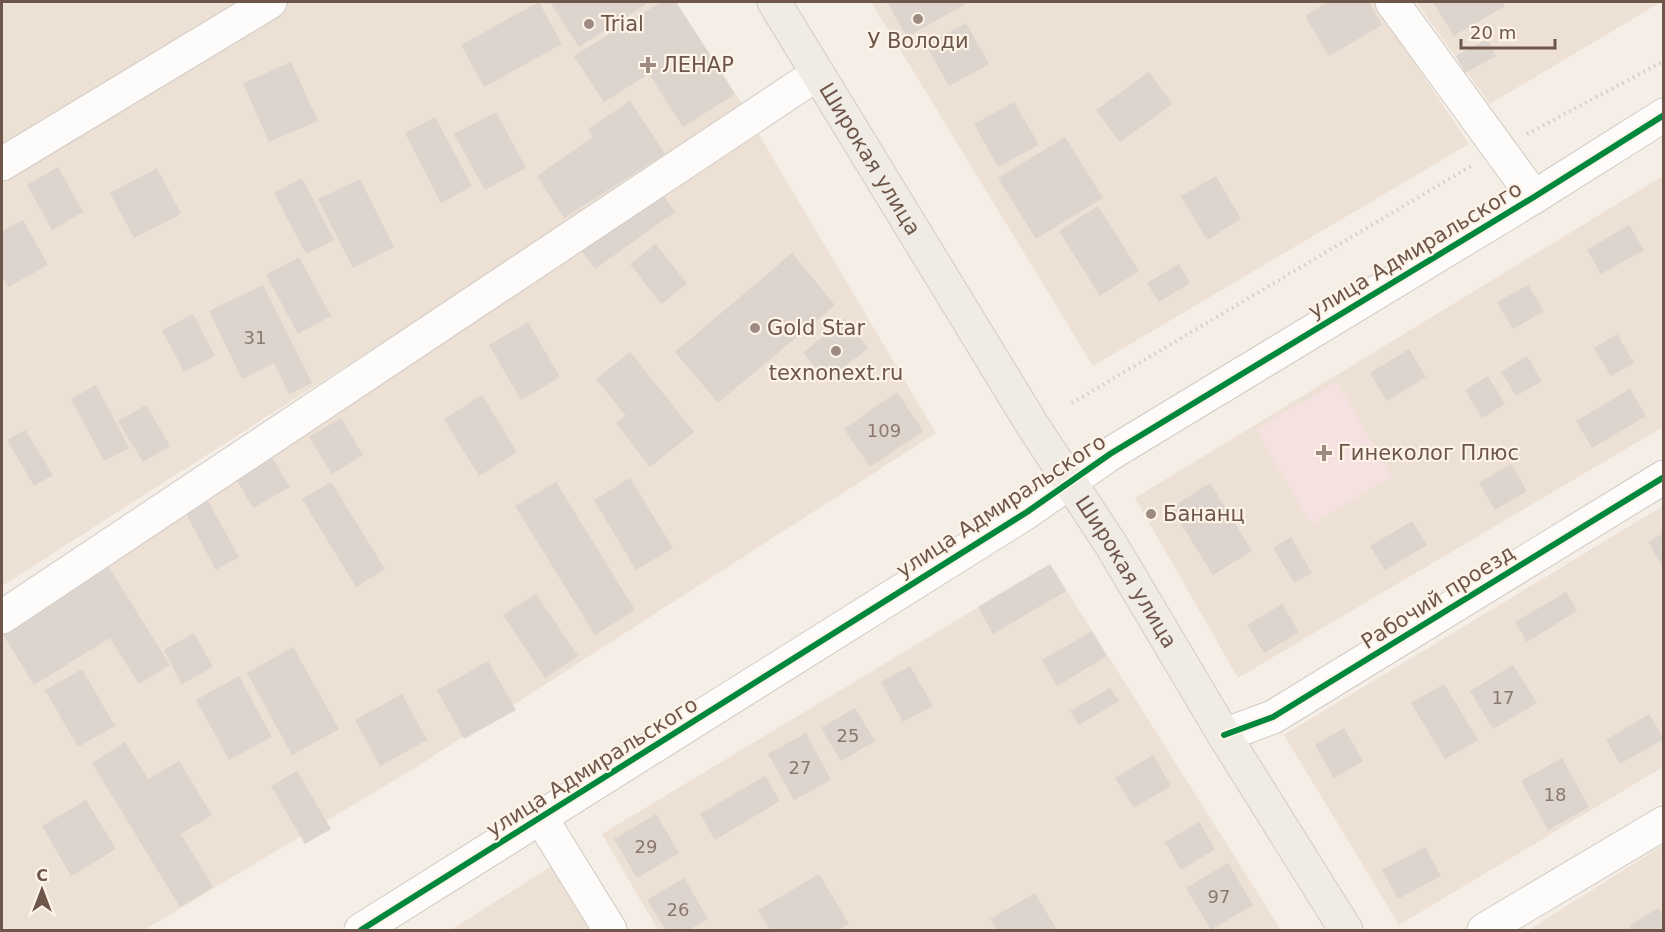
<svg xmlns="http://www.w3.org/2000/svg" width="1665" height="932" font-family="'DejaVu Sans',sans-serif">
<rect width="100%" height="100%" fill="#f4eee7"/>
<g fill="#ede1d5">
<path d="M 2,2 L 246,2 L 2,150 Z"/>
<path d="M 277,2 L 676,2 L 746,110 L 2,586 L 2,170 Z"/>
<path d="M 871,2 L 1374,2 L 1469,144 L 1093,366 Z"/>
<path d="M 1416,2 L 1661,2 L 1490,104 Z"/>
<path d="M 757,131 L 936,433 L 418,766 L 144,930 L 2,930 L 2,629 Z"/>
<path d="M 1663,176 L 1663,427 L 1238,678 L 1135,498 Z"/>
<path d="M 1663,506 L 1663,767 L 1399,925 L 1284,735 Z"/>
<path d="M 1050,564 L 1281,930 L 658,930 L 602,834 Z"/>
<path d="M 1663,845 L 1663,930 L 1529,930 Z"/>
<path d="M 556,863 L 597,930 L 451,930 Z"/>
</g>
<path fill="#f5e1e0" d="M 1337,382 L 1392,477 L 1311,524 L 1256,429 Z"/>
<g fill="#ddd4cd">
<path d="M 539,2 L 562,44 L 484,87 L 461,45 Z"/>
<path d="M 550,2 L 649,2 L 579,47 Z"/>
<path d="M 661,2 L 676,2 L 735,94 L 683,127 L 649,74 L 604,102 L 574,56 Z"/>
<path d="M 887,2 L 969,2 L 907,37 Z"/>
<path d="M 1328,2 L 1369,2 L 1382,25 L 1329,56 L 1305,16 Z"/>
<path d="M 1433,2 L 1503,2 L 1505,6 L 1454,36 Z"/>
<path d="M 966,23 L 989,64 L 949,86 L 926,45 Z"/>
<path d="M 1487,39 L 1496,56 L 1465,73 L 1456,56 Z"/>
<path d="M 291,62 L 318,121 L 269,142 L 243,83 Z"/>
<path d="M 1149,72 L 1172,104 L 1120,142 L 1096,110 Z"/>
<path d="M 630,101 L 665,154 L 564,218 L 537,176 L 593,137 L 588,129 Z"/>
<path d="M 1014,102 L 1039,145 L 998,167 L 974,124 Z"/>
<path d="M 496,112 L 526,168 L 485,190 L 454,134 Z"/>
<path d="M 435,117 L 472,186 L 441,203 L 405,133 Z"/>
<path d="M 1065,137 L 1103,198 L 1036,239 L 998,178 Z"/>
<path d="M 58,167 L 83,212 L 52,230 L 27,185 Z"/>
<path d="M 157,168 L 181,214 L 134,238 L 110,193 Z"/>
<path d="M 1216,176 L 1241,219 L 1207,240 L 1181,196 Z"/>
<path d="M 302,178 L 334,240 L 306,254 L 274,193 Z"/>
<path d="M 360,179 L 394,247 L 353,268 L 318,199 Z"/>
<path d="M 659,189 L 675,212 L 595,269 L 579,247 Z"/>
<path d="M 1098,206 L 1139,271 L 1100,296 L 1059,231 Z"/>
<path d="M 23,220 L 48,265 L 8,287 L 2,275 L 2,231 Z"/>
<path d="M 1629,225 L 1644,250 L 1601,274 L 1587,250 Z"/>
<path d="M 656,244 L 687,284 L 661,304 L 630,264 Z"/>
<path d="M 792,253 L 835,305 L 718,403 L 675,352 Z"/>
<path d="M 299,257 L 331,316 L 298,334 L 266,275 Z"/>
<path d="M 1179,264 L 1190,283 L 1159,302 L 1147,283 Z"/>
<path d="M 263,285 L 312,383 L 289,394 L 274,363 L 242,379 L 209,311 Z"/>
<path d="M 1528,285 L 1544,311 L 1513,329 L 1497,302 Z"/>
<path d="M 193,314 L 215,356 L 184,372 L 162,330 Z"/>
<path d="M 844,319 L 868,348 L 827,381 L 803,353 Z"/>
<path d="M 528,322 L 560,377 L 521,400 L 489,345 Z"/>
<path d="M 1617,334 L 1634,363 L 1611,376 L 1594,348 Z"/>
<path d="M 1409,349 L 1426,377 L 1387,401 L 1370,373 Z"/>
<path d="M 630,352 L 694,432 L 650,467 L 616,423 L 626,416 L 596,379 Z"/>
<path d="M 1527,356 L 1542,381 L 1516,396 L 1501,372 Z"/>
<path d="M 1488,376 L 1505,404 L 1482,418 L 1465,390 Z"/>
<path d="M 96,385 L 129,448 L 104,461 L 71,399 Z"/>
<path d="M 1630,389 L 1646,416 L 1592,448 L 1576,421 Z"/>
<path d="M 897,392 L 923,431 L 870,467 L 844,429 Z"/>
<path d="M 482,395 L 517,452 L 479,476 L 444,419 Z"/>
<path d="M 146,405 L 170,446 L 143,462 L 118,421 Z"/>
<path d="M 341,418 L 363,455 L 332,474 L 309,437 Z"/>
<path d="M 25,430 L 53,475 L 34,486 L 7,440 Z"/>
<path d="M 271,456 L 290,487 L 253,508 L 235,477 Z"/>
<path d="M 1511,464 L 1527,491 L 1495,510 L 1479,483 Z"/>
<path d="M 630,478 L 673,548 L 636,570 L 594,500 Z"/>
<path d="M 331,482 L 385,569 L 356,587 L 302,499 Z"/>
<path d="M 556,482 L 635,610 L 595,635 L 515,506 Z"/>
<path d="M 1210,483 L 1252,551 L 1213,575 L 1171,508 Z"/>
<path d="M 208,501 L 239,557 L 216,570 L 186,514 Z"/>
<path d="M 1412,521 L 1427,545 L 1385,570 L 1370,546 Z"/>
<path d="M 1664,533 L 1664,569 L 1648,542 Z"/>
<path d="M 1291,537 L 1312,573 L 1294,583 L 1273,548 Z"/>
<path d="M 103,558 L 170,665 L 139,684 L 110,638 L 34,685 L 2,633 L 2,620 Z"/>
<path d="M 1050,564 L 1066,591 L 993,634 L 978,607 Z"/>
<path d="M 1566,592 L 1577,611 L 1527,642 L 1515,622 Z"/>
<path d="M 536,594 L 578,656 L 545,678 L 503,615 Z"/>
<path d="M 1282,604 L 1299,632 L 1264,653 L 1247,625 Z"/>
<path d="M 1092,631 L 1107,656 L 1057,686 L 1042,660 Z"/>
<path d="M 194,633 L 213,667 L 182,684 L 164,650 Z"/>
<path d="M 293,647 L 339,729 L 292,755 L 247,673 Z"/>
<path d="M 488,661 L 516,710 L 464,739 L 437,690 Z"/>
<path d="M 1513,665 L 1537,703 L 1493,729 L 1470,691 Z"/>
<path d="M 910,666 L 933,706 L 903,722 L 881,682 Z"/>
<path d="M 82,669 L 115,726 L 78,747 L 45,690 Z"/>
<path d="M 239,676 L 272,737 L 229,760 L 196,700 Z"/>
<path d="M 1444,684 L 1478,740 L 1445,759 L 1411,703 Z"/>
<path d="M 1110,688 L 1119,701 L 1079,725 L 1070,711 Z"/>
<path d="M 402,694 L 427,740 L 380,766 L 355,720 Z"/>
<path d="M 855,708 L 875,741 L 841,761 L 821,728 Z"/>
<path d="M 1649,714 L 1664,739 L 1620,764 L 1606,740 Z"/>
<path d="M 1344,728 L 1363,761 L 1334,778 L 1315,745 Z"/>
<path d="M 806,733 L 831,780 L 794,800 L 768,754 Z"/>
<path d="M 125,742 L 148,779 L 179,761 L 212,815 L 181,834 L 213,887 L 180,907 L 92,763 Z"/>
<path d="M 1153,755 L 1171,786 L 1134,808 L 1115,778 Z"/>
<path d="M 1562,758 L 1589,807 L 1548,830 L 1521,781 Z"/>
<path d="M 297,771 L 331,829 L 305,844 L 271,786 Z"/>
<path d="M 765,776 L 780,801 L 715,840 L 700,814 Z"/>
<path d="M 86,800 L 116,849 L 71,876 L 42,826 Z"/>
<path d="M 656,814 L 679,853 L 637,878 L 614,839 Z"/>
<path d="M 1199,822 L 1215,849 L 1181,870 L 1165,842 Z"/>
<path d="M 1425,847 L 1441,876 L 1398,899 L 1382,870 Z"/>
<path d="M 1228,863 L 1253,905 L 1211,930 L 1186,888 Z"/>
<path d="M 819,874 L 849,924 L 837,930 L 770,930 L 758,910 Z"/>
<path d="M 684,878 L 708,919 L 689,930 L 666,930 L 647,900 Z"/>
<path d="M 1035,893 L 1057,930 L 997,930 L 990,919 Z"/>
<path d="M 1658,908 L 1664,917 L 1664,930 L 1632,930 L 1629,926 Z"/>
</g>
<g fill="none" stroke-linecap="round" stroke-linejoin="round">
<g stroke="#d1cac3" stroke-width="35">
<g id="minor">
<path d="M 1392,2 L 1534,197"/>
<path d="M 2,164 L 270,2"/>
<path d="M 2,617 L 817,74"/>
<path d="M 1224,735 L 1273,717 L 1664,477"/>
<path d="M 541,818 L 610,930"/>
<path d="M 361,930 L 1027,512 L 1110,454 L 1534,197 L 1664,115"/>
<path d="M 1484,930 L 1664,823"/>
</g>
</g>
<g stroke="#d3cac5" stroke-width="35">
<g id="major">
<path id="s1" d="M 774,2 L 1033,426 L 1110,543 L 1224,735 L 1346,930"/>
</g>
</g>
<g stroke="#d3ccc6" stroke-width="4" stroke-dasharray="1.5 4.5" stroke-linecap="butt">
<path d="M 1527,134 L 1664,61"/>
<path d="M 1072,403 L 1471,166"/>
</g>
<use href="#minor" stroke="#fdfcfb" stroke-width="33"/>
<use href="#major" stroke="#f0ebe4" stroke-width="33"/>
<g stroke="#fdf4e7" stroke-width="10">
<g id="cycleway">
<path d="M 1224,735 L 1273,717 L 1664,477"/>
<path d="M 361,930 L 1027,512 L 1110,454 L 1534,197 L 1664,115"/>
</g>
</g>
<use href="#cycleway" stroke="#00873e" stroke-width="6"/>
</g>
<g fill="#9d8b82" stroke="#fdf4e7" stroke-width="2">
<circle cx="918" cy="19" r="6"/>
<circle cx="589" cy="24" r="6"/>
<path d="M645 56h6v6h6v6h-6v6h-6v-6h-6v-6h6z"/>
<circle cx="755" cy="328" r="6"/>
<circle cx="836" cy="351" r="6"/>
<path d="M1321 444h6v6h6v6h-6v6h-6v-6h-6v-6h6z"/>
<circle cx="1151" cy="514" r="6"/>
</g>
<g text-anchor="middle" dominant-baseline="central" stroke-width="4.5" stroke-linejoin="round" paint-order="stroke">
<g font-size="18" fill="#8c786e">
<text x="255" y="337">31</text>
<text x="884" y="430">109</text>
<text x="1503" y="697">17</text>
<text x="848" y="735">25</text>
<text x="800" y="767">27</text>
<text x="1555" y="794">18</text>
<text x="646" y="846">29</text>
<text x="1219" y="896">97</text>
<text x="678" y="909">26</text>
</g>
<g font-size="21" fill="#6e564b" stroke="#fdf4e7" text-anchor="start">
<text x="601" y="24">Trial</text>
<text x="918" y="41" text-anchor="middle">У Володи</text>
<text x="662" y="65">ЛЕНАР</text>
<text x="767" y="328">Gold Star</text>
<text x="836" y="373" text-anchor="middle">texnonext.ru</text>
<text x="1338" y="453">Гинеколог Плюс</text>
<text x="1163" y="514">Бананц</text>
</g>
<g font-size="21" fill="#6e564b" stroke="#fdf4e7">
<text stroke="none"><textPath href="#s1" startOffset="184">Широкая улица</textPath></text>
<text transform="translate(1415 250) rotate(-31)">улица Адмиральского</text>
<text transform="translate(1001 506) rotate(-33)">улица Адмиральского</text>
<text stroke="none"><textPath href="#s1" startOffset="670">Широкая улица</textPath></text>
<text transform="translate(1438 597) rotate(-32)">Рабочий проезд</text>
<text transform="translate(592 767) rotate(-32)">улица Адмиральского</text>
</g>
</g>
<rect width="1665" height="932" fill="none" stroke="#6e564b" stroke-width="6"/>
<g transform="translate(42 890)" stroke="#fdf4e7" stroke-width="4.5" paint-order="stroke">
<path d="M0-4.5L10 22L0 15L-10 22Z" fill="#6e564b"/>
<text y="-9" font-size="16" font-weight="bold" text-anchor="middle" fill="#6e564b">С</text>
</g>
<path d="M1461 39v9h94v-9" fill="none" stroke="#6e564b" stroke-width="3"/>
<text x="1470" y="39" font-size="18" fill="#6e564b" stroke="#fdf4e7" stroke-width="4.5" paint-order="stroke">20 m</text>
</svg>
